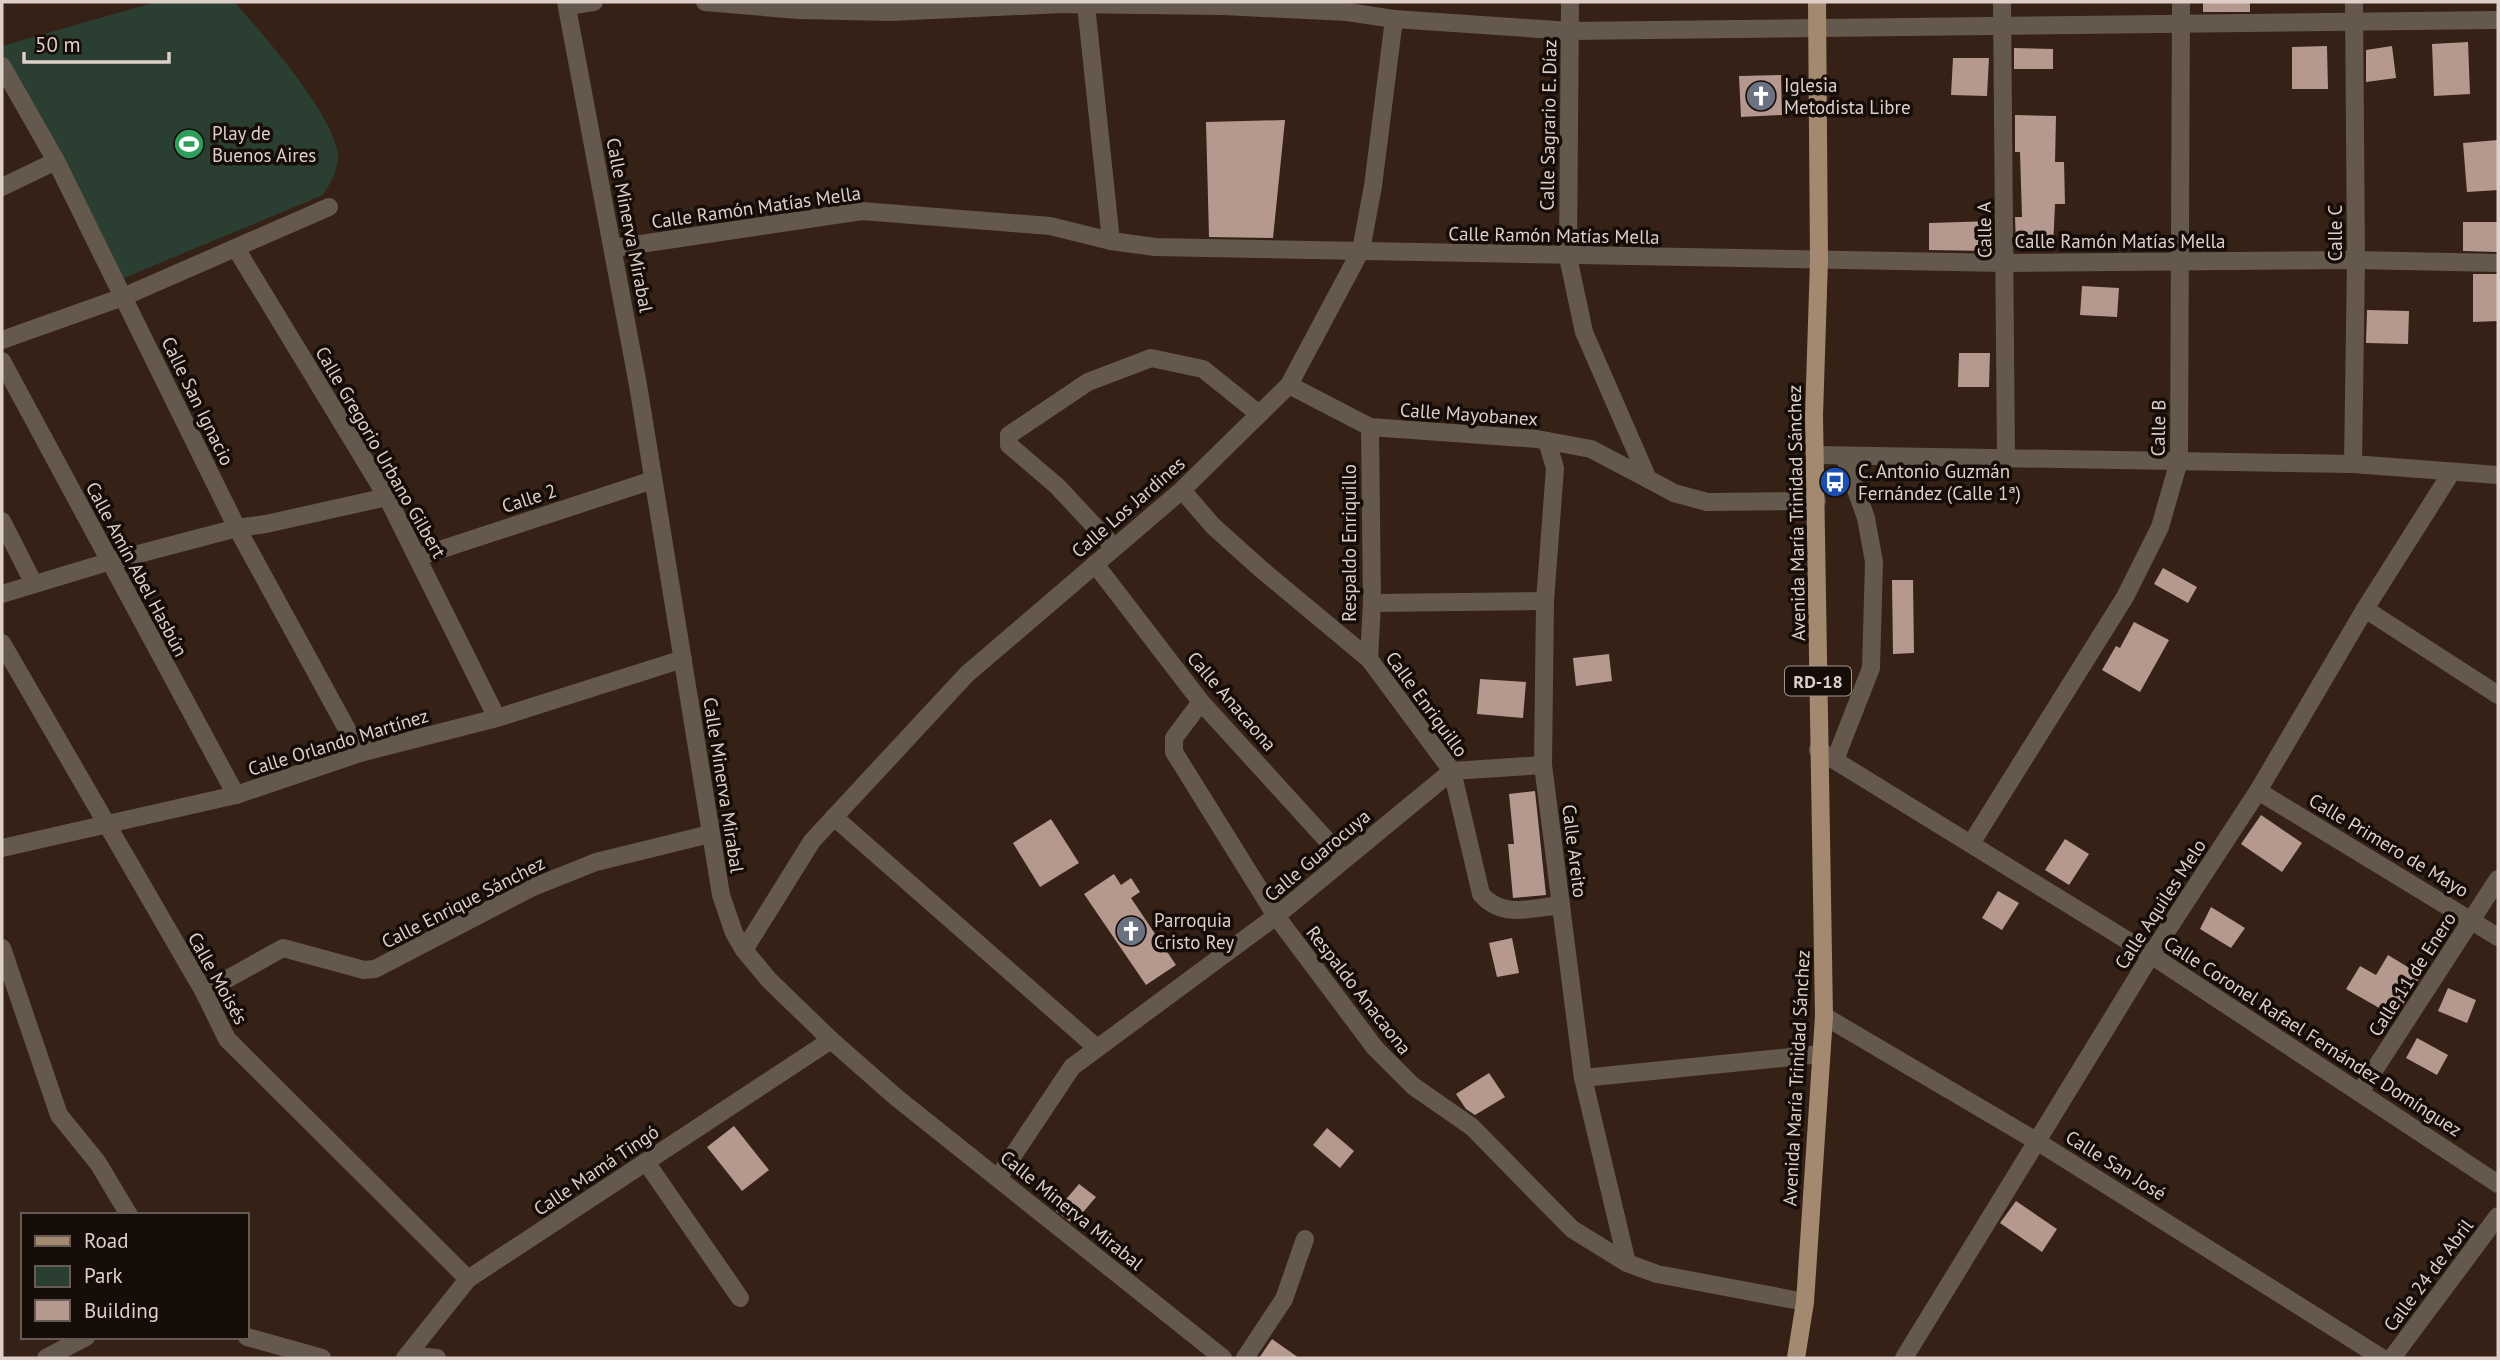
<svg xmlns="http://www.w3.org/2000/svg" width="2500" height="1360" font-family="'PT Sans',sans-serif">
<rect width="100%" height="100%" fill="#352116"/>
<path fill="#2a3f31" d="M 156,2 L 234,2 C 260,30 341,123 338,160 C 336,174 330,184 323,195 L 119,280 L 2,64 L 2,46 Z"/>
<g fill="#b5998f">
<rect x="2203" y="2" width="47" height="10"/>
<path d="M 2468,42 L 2470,94 L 2434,96 L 2432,44 Z"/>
<path d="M 2327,46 L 2328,89 L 2292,89 L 2292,47 Z"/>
<path d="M 2392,46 L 2396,78 L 2366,82 L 2366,50 Z"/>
<path d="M 2014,48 L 2053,49 L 2053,69 L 2014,69 Z"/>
<path d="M 1953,58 L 1989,58 L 1987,96 L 1951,95 Z"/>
<path d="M 1781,75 L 1782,115 L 1741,117 L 1739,76 Z"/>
<path d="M 2015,115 L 2056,116 L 2055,162 L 2064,162 L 2065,204 L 2055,204 L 2053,247 L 2016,246 L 2015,217 L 2022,217 L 2020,152 L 2015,152 Z"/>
<path d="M 1285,120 L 1273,238 L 1209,237 L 1206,122 Z"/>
<path d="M 2498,140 L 2498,190 L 2467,192 L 2463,143 Z"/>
<path d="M 1993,221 L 1992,251 L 1929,250 L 1929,223 Z"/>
<path d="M 2463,222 L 2498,222 L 2498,252 L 2463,251 Z"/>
<path d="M 2473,274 L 2498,274 L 2498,321 L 2473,322 Z"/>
<path d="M 2082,286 L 2119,288 L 2117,317 L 2080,315 Z"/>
<path d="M 2367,310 L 2409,311 L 2408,344 L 2366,343 Z"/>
<path d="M 1959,353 L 1990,353 L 1989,387 L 1958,387 Z"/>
<path d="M 2163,568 L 2197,587 L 2188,603 L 2154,584 Z"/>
<path d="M 1892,580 L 1913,580 L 1914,653 L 1893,654 Z"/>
<path d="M 2134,622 L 2169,640 L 2140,692 L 2102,670 L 2116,646 L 2120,648 Z"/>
<path d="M 1609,654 L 1612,681 L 1576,686 L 1573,658 Z"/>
<path d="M 1480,679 L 1526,682 L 1523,718 L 1477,714 Z"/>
<path d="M 1535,791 L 1546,895 L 1513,898 L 1508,844 L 1514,844 L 1509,794 Z"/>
<path d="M 2261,815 L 2302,843 L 2282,872 L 2241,844 Z"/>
<path d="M 1051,819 L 1079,863 L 1040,887 L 1013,843 Z"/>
<path d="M 2065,839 L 2089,854 L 2069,885 L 2045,870 Z"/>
<path d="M 1114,874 L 1121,885 L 1131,878 L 1140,892 L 1131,898 L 1176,965 L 1146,985 L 1084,894 Z"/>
<path d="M 1998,891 L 2019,903 L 2002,930 L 1982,918 Z"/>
<path d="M 2211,907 L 2245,928 L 2231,948 L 2200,929 Z"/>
<path d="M 1512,938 L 1519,973 L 1497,977 L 1489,943 Z"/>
<path d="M 2388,955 L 2421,975 L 2395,1017 L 2346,989 L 2360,966 L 2376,975 Z"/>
<path d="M 2448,988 L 2476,1000 L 2467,1023 L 2438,1011 Z"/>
<path d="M 2417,1038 L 2448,1055 L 2437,1075 L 2406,1058 Z"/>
<path d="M 1489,1073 L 1505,1097 L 1475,1115 L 1466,1109 L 1456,1094 Z"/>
<path d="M 734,1126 L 769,1170 L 742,1191 L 707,1147 Z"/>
<path d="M 1327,1128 L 1354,1151 L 1340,1168 L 1313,1145 Z"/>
<path d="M 1079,1184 L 1096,1197 L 1073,1224 L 1056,1211 Z"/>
<path d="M 2016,1201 L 2057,1229 L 2042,1252 L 2000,1223 Z"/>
<path d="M 1272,1339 L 1299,1358 L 1259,1358 Z"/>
</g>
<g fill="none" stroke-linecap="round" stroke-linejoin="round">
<g stroke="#65584c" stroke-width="18">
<path d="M 566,2 L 638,385 L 721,895 L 734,933 L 744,950 L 769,980 L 831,1040 L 897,1098 L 1223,1358"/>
<path d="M 705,2 L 798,10 L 890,12 L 1062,4 L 1223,6 L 1347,12 L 1394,19 L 1570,31 L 2498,20"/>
<path d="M 1570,2 L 1568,257 L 1584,332 L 1648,479 L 1674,493 L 1707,502 L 1817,501"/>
<path d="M 2002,2 L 2006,458"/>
<path d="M 1086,5 L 1111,241"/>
<path d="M 567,6 L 594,2"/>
<path d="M 2,66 L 56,161 L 237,528 L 360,753"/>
<path d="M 2,187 L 56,161"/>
<path d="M 614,248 L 862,211 L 1050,226 L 1111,241 L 1155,247 L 2005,263 L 2356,260 L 2498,263"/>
<path d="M 237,250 L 387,497 L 497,718"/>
<path d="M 2,340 L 123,297 L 329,207"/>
<path d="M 2,361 L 236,795"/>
<path d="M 1289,385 L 1370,427 L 1537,439 L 1591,449 L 1648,479"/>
<path d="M 1547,441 L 1555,468 L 1545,601 L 1543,765 L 1583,1078 L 1627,1263"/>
<path d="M 1817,455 L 2353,464 L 2498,475"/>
<path d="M 2353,464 L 2356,260 L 2354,2"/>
<path d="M 1182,490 L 1213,526 L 1262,570 L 1369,659 L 1452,771 L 1481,894 C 1502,919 1532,908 1561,905"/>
<path d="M 2,521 L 34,584"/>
<path d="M 1114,547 L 1057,486 L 1009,445 L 1009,435 L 1088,382 L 1151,358 L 1203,369 L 1259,414"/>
<path d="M 418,557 L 653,480"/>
<path d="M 1095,564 L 1201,702 L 1344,859"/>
<path d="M 2,594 L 108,562 L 237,528 L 266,524 L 387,497"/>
<path d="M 1372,603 L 1545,601"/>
<path d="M 2365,609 L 2498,695"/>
<path d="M 2,643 L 204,992 L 227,1039 L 468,1279"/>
<path d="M 1369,659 L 1372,603 L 1370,427"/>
<path d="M 1201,702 L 1174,738 L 1174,752 L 1276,916 L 1375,1048 L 1413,1086 L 1472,1127 L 1572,1229 L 1627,1263 L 1657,1274 L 1805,1302"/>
<path d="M 1818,750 L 2151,955 L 2498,1184"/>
<path d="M 1835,760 L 1871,668 L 1874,562 L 1866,518 L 1844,456"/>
<path d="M 2258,791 L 2498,937"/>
<path d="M 834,817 L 1097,1048"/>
<path d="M 1972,842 L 2125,597 L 2160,527 L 2179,461 L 2181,2"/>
<path d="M 2,848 L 236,795 L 360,753 L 497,718 L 683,659"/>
<path d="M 2,948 L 59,1115 L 98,1163 L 129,1215"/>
<path d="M 744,950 L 812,841 L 967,674 L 1182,490 L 1289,385 L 1361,250 L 1373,186 L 1394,19"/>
<path d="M 204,992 L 283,948 L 364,970 L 375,969 L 531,888 L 596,862 L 710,834"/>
<path d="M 1824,1016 L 2038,1142 L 2382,1358"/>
<path d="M 1583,1078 L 1821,1054"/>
<path d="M 2360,1092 L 2498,879"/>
<path d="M 646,1162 L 740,1298"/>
<path d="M 998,1178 L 1072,1067 L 1276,916 L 1452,771 L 1543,765"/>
<path d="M 247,1337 L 322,1358"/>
<path d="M 408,1355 L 437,1358"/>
<path d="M 46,1358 L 86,1337"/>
<path d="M 405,1358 L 468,1279 L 831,1040"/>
<path d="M 1245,1358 L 1284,1299 L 1305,1239"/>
<path d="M 1904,1358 L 2151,955 L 2258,791 L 2365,609 L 2451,473"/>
<path d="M 2392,1358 L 2498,1216"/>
</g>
<path stroke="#a28970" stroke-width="18" d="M 1796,1358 L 1805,1302 L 1824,1016 L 1814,416 L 1819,260 L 1817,2"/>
</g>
<defs>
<g id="church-disc" transform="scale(1.575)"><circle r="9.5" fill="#6b7280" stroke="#160d08"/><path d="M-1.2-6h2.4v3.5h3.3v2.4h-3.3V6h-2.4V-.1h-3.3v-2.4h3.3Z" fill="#fff"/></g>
<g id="stadium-disc" transform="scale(1.575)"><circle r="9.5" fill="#2e9e5b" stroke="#160d08"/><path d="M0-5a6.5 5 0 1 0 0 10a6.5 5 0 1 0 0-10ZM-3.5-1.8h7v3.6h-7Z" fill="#fff"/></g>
<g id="bus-disc" transform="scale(1.575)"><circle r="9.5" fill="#1a4fb4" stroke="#160d08"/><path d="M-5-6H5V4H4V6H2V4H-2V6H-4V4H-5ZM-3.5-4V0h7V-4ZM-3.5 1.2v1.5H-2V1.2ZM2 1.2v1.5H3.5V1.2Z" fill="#fff"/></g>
</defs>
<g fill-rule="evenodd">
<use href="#church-disc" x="1761" y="96"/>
<use href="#stadium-disc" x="189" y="144"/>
<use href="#bus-disc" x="1835" y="482"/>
<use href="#church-disc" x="1131" y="931"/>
</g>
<g text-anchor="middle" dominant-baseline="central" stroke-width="7" stroke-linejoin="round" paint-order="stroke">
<rect fill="#160d08" stroke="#a2968f" stroke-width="2" x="1785" y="666.5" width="66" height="29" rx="5"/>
<g font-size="18" font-weight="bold" fill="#ded0c9">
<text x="1818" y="681">RD-18</text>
</g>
<g font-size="19" fill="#ded0c9" stroke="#160d08" text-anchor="start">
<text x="1784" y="85">Iglesia<tspan x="1784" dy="22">Metodista Libre</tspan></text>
<text x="212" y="133">Play de<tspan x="212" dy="22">Buenos Aires</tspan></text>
<text x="1858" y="471">C. Antonio Guzmán<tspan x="1858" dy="22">Fernández (Calle 1ª)</tspan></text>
<text x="1154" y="920">Parroquia<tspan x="1154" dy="22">Cristo Rey</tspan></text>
</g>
<g font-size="19" fill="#ded0c9" stroke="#160d08">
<text transform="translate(1548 125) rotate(-89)">Calle Sagrario E. Díaz</text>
<text transform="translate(756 207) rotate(-8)">Calle Ramón Matías Mella</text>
<text transform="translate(630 225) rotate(79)">Calle Minerva Mirabal</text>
<text transform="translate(1984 230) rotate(-91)">Calle A</text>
<text transform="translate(2335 233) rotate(-90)">Calle C</text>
<text transform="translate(1554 235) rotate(1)">Calle Ramón Matías Mella</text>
<text x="2120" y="241">Calle Ramón Matías Mella</text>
<text transform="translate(198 401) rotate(64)">Calle San Ignacio</text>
<text transform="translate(1469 414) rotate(4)">Calle Mayobanex</text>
<text transform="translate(2158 428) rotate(-89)">Calle B</text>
<text transform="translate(381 452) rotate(60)">Calle Gregorio Urbano Gilbert</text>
<text transform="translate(529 498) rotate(-18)">Calle 2</text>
<text transform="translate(1128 507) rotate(-41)">Calle Los Jardines</text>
<text transform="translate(1796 513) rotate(-91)">Avenida María Trinidad Sánchez</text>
<text transform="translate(1349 543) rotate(-90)">Respaldo Enriquillo</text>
<text transform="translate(137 569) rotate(62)">Calle Amín Abel Hasbún</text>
<text transform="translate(1232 701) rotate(49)">Calle Anacaona</text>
<text transform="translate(1427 704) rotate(54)">Calle Enriquillo</text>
<text transform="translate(338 742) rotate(-17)">Calle Orlando Martínez</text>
<text transform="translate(724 785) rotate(81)">Calle Minerva Mirabal</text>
<text transform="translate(2389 845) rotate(31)">Calle Primero de Mayo</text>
<text transform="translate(1575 851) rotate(83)">Calle Areito</text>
<text transform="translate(1317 855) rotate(-40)">Calle Guarocuya</text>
<text transform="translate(463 902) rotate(-27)">Calle Enrique Sánchez</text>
<text transform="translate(2160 904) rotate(-57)">Calle Aquiles Melo</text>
<text transform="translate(2412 974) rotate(-57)">Calle 11 de Enero</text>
<text transform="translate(218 978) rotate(61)">Calle Moisés</text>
<text transform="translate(1359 990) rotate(52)">Respaldo Anacaona</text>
<text transform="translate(2313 1036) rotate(33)">Calle Coronel Rafael Fernández Domínguez</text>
<text transform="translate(1796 1078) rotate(-87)">Avenida María Trinidad Sánchez</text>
<text transform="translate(2116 1165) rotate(32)">Calle San José</text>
<text transform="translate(596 1170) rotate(-34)">Calle Mamá Tingó</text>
<text transform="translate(1072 1210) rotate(39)">Calle Minerva Mirabal</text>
<text transform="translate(2428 1275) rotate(-53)">Calle 24 de Abril</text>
</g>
</g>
<rect width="2500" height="1360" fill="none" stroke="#ded0c9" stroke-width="7"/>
<rect x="21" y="1213" width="228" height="126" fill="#160d08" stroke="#665b55" stroke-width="2"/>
<rect x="35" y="1236" width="35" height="10" fill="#a28970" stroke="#665b55" stroke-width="2"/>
<text x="84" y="1248" font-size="21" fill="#ded0c9">Road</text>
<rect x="35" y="1266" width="35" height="21" fill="#2a3f31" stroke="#665b55" stroke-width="2"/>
<text x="84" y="1283" font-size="21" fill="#ded0c9">Park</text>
<rect x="35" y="1300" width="35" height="21" fill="#b5998f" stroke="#665b55" stroke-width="2"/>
<text x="84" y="1318" font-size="21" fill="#ded0c9">Building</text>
<path d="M24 52v10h145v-10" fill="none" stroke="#ded0c9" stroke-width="3.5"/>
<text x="35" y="52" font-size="21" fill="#ded0c9" stroke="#160d08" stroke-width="5" paint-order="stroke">50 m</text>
</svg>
